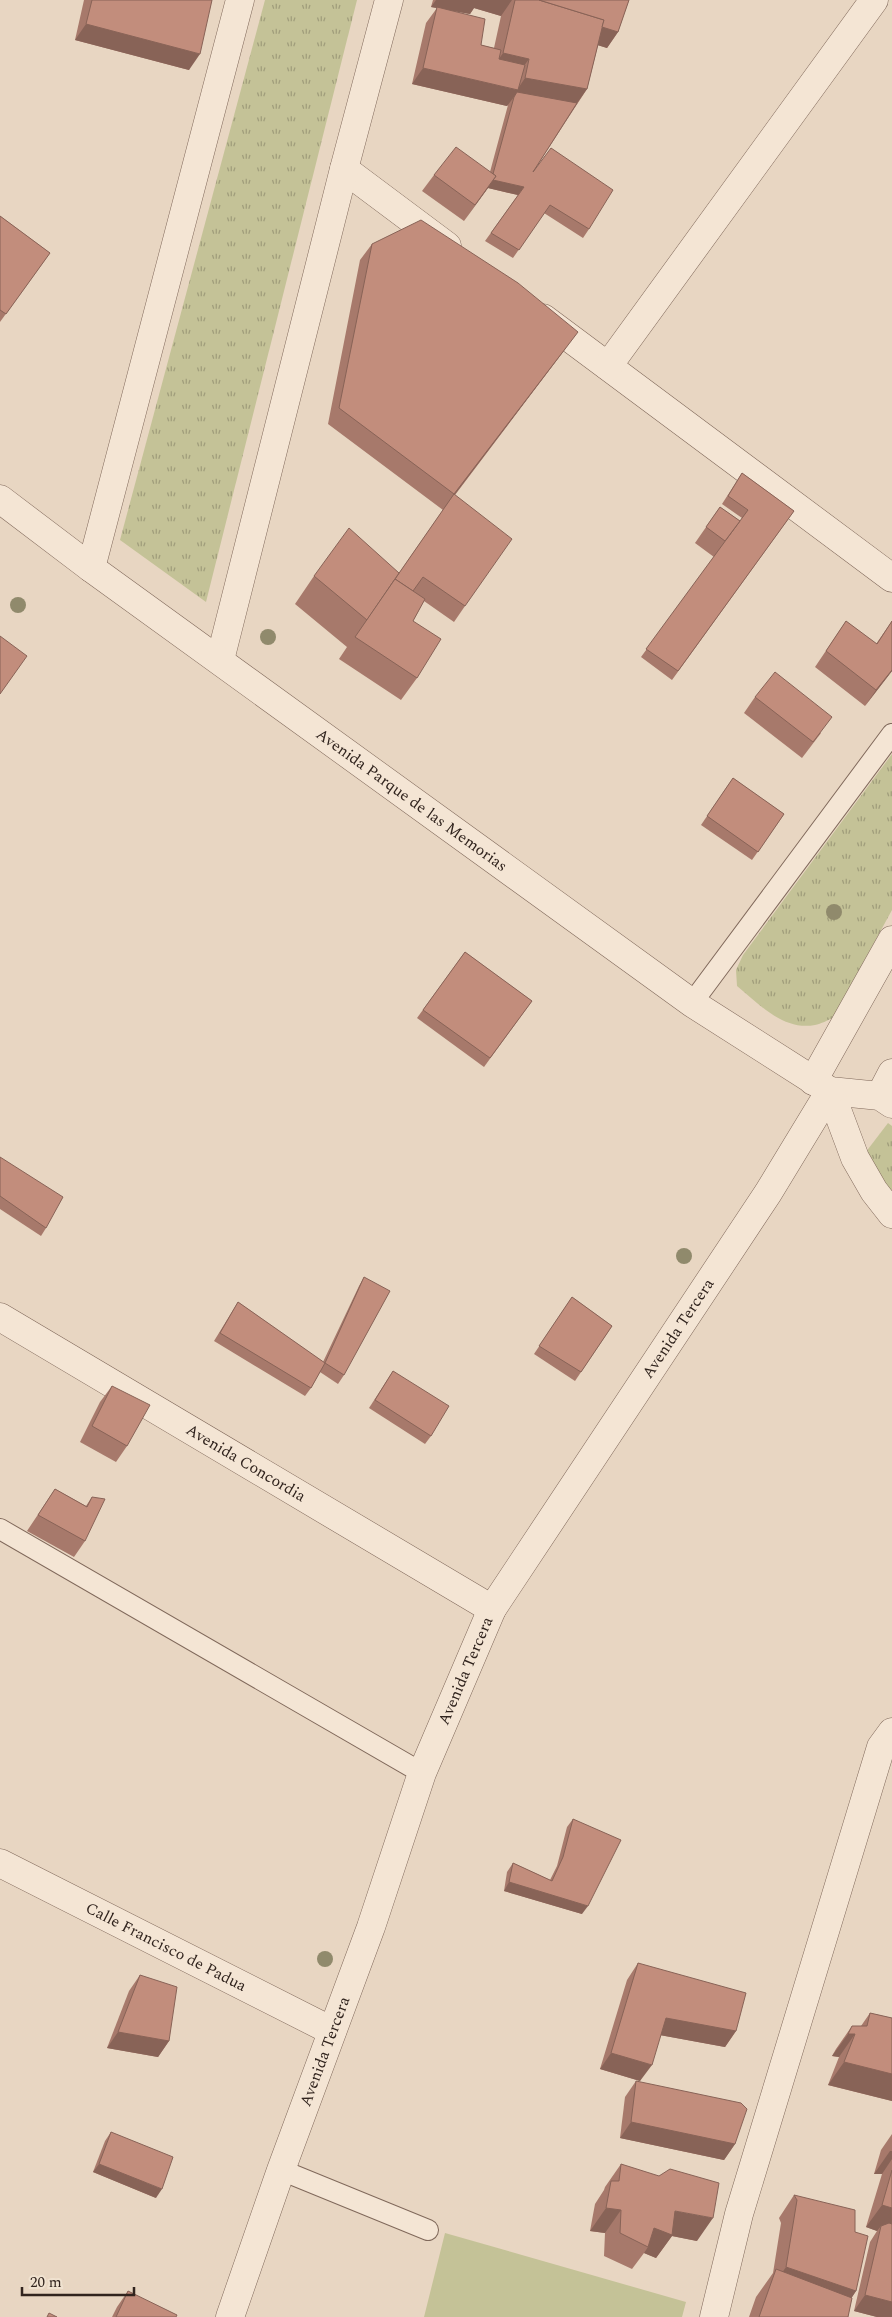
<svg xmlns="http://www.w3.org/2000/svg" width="892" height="2317" font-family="Spectral,serif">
<defs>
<pattern id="grass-tufts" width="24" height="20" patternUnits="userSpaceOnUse" patternTransform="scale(1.25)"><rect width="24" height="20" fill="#c4c297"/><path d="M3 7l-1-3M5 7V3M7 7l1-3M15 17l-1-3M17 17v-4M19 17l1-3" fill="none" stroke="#a09d7b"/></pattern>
</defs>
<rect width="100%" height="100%" fill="#e8d6c2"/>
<g fill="url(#grass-tufts)">
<path d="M 265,0 L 357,0 L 206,602 L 120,540 Z"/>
<path d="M 892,754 L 892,910 L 833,1018 C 828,1020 821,1024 815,1025 C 783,1031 759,1004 737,986 L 736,970 L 743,955 Z"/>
<path d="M 888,1123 L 892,1126 L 892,1198 L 862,1157 Z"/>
</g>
<path fill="#c4c297" d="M 445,2233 L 686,2302 L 682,2317 L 424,2317 Z"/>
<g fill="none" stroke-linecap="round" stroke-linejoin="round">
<g stroke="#80695b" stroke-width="22">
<g id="service">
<path d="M 692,1003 L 892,734"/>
<path d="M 0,1529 L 422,1773"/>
<path d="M 281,2170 L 428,2230"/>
</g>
</g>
<g stroke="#80695b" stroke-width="29">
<g id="minor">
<path d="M 344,169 L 447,246"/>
<path d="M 543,318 L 892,578"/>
<path d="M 608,366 L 874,0"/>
<path d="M 91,568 L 240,0"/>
<path d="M 220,660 L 344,169 L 389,0"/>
<path d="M 813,1081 L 892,940"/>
<path d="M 880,1096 L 892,1073"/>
<path id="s1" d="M 0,1317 L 492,1609"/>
<path id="s2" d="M 0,1863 L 332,2031"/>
<path d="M 714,2317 L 739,2214 L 881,1747 L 892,1732"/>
</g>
</g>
<g stroke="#80695b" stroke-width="29">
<g id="tertiary">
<path id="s3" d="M 0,499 L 91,568 L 692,1003 L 830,1091 L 880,1096 L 892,1104"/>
<path d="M 830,1091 L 855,1158 L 874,1191 L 892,1214"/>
<path id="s4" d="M 230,2317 L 281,2170 L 371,1927 L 422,1773 L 492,1609 L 768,1193 L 830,1091"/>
</g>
</g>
<use href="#service" stroke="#f4e5d4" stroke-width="20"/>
<use href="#minor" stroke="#f4e5d4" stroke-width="28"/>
<use href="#tertiary" stroke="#f4e5d4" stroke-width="28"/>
</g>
<g fill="#908a6c">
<circle cx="18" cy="605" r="8"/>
<circle cx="268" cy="637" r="8"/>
<circle cx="834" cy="912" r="8"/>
<circle cx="684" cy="1256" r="8"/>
<circle cx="325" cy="1959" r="8"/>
</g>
<g fill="#a7796b" fill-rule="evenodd">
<path d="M 84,0 L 212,0 L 189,70 L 75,40 Z"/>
<path d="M 433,0 L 629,0 L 618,32 L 607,48 L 598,45 L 587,89 L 533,172 L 589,229 L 583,238 L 544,213 L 513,258 L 485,241 L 518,195 L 488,188 L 464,221 L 422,191 L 434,175 L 490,172 L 508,105 L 507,106 L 412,84 L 426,23 L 437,8 L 431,7 ZM 474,8 L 501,16 L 494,48 L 481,45 L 453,11 L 470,14 Z"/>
<path d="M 0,216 L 50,253 L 0,322 Z"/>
<path d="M 372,244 L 566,348 L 455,495 L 465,606 L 454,622 L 424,601 L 413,621 L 417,678 L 401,700 L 339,659 L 347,647 L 295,604 L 314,576 L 399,573 L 443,510 L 328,424 L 360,260 Z"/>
<path d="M 742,473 L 794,511 L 672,680 L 641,657 L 714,557 L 695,543 L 720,507 L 740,521 L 742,518 L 722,504 Z"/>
<path d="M 846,621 L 876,644 L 892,621 L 892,671 L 865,706 L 815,667 Z"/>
<path d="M 755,697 L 821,733 L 802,758 L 744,713 Z"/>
<path d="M 733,778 L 784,814 L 752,860 L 701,825 Z"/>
<path d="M 465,952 L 532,1001 L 484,1067 L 417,1018 Z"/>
<path d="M 0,1157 L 46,1228 L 41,1236 L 0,1209 Z"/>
<path d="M 364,1277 L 344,1375 L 338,1384 L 320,1372 L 311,1388 L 305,1396 L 214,1341 L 238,1302 L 323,1362 L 359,1286 Z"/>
<path d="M 572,1297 L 612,1326 L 575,1381 L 534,1354 Z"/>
<path d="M 393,1371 L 431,1436 L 425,1444 L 369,1408 Z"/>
<path d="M 112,1386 L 127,1446 L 116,1462 L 80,1442 L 100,1402 Z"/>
<path d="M 55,1489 L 86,1506 L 92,1497 L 85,1541 L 74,1557 L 27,1531 Z"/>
<path d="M 573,1819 L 582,1914 L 504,1891 L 507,1872 L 513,1863 L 550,1880 L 557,1866 L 567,1827 Z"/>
<path d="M 638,1963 L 736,2031 L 725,2047 L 660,2035 L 640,2081 L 600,2069 L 627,1980 Z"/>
<path d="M 140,1975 L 169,2041 L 158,2057 L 107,2048 L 129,1991 Z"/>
<path d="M 870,2013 L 892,2018 L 892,2101 L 828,2085 L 839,2057 L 832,2056 L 836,2049 L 852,2026 L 861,2026 Z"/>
<path d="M 636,2081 L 735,2144 L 724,2160 L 620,2138 L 625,2097 Z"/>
<path d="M 111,2132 L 156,2198 L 93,2172 L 105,2141 Z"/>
<path d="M 892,2134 L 892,2317 L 877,2317 L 854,2311 L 870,2242 L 877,2231 L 866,2227 L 882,2174 L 874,2174 L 881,2150 Z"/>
<path d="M 621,2164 L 697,2241 L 672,2236 L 656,2258 L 644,2253 L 632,2269 L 604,2256 L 605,2233 L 590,2231 L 595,2204 L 604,2190 L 605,2187 Z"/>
<path d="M 794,2195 L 856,2291 L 852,2297 L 848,2317 L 749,2317 L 756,2297 L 773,2273 L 781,2223 L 779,2218 Z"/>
<path d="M 128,2291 L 176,2317 L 112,2317 L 117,2307 Z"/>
</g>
<g fill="#886357">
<path d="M 436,0 L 512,0 L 501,16 L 474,8 L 470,14 L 431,7 Z"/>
<path d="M 515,1 L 618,32 L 607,48 L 511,19 Z"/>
<path d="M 86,24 L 200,54 L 189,70 L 75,40 Z"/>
<path d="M 503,53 L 529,59 L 513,81 L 488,75 Z"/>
<path d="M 423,68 L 517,90 L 525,78 L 587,89 L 571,112 L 514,97 L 507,106 L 412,84 Z"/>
<path d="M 493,180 L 524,187 L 518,195 L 488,188 L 464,221 Z"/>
<path d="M 578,332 L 566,348 L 443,510 L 454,494 Z"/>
<path d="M 892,670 L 892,671 L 865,706 L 876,690 Z"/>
<path d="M 509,1882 L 588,1906 L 582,1914 L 504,1891 Z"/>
<path d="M 666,2018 L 736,2031 L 725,2047 L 654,2034 Z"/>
<path d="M 118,2032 L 169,2041 L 158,2057 L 107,2048 Z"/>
<path d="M 848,2034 L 855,2034 L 839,2057 L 832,2056 Z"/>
<path d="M 611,2053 L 652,2065 L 640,2081 L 600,2069 Z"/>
<path d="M 844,2062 L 892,2074 L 892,2101 L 828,2085 Z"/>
<path d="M 631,2122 L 735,2144 L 724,2160 L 620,2138 Z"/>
<path d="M 890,2151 L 892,2151 L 892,2159 L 882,2174 L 874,2174 Z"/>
<path d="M 99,2164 L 162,2189 L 156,2198 L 93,2172 Z"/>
<path d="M 882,2205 L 892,2208 L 892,2228 L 881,2226 L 877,2231 L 866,2227 Z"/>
<path d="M 606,2208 L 621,2210 L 605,2233 L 590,2231 Z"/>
<path d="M 675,2211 L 713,2218 L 697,2241 L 672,2236 L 656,2258 L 644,2253 L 648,2247 L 654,2228 Z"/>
<path d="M 786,2267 L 856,2291 L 841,2314 L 770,2290 Z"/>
<path d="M 865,2295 L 892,2302 L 892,2317 L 877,2317 L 854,2311 Z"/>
</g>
<g fill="#c28d7c" stroke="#886357">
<path d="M 92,0 L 212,0 L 200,54 L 86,24 Z"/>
<path d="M 515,0 L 539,0 L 604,20 L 587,89 L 525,78 L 529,59 L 503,53 Z"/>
<path d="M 539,0 L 629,0 L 618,32 L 602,27 L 604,20 Z"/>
<path d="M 437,7 L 485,19 L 481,45 L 501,50 L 499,59 L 525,65 L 518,90 L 423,68 Z"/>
<path d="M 517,92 L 577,103 L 533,172 L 551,148 L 613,190 L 589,229 L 550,205 L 519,250 L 491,233 L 524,187 L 493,180 L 496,176 L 493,174 L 514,97 Z"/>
<path d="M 456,147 L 496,176 L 475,205 L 434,175 Z"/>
<path d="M 0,216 L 50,253 L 6,314 L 0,310 Z"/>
<path d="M 421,220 L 518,283 L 578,332 L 454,494 L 339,408 L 372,244 Z"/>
<path d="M 742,473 L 794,511 L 678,671 L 646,649 L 748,510 L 728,496 Z"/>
<path d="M 454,494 L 512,539 L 465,606 L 423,577 L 413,591 L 395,579 Z"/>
<path d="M 720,507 L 740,521 L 725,541 L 706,527 Z"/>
<path d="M 349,528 L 399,573 L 367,620 L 314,576 Z"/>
<path d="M 395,579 L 425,599 L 413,621 L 441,639 L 417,678 L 355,637 Z"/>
<path d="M 846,621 L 877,644 L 892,621 L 892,670 L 876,690 L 826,651 Z"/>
<path d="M 0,636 L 27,656 L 0,694 Z"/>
<path d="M 775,672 L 832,717 L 813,742 L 755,697 Z"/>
<path d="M 733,778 L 784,814 L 758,852 L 707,816 Z"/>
<path d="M 465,952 L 532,1001 L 490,1058 L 423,1010 Z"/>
<path d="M 0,1157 L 63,1197 L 46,1228 L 0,1196 Z"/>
<path d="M 364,1277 L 390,1291 L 344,1375 L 325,1363 Z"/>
<path d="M 572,1297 L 612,1326 L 581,1372 L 539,1346 Z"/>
<path d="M 238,1302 L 325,1363 L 311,1388 L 220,1333 Z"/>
<path d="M 393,1371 L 449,1406 L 431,1436 L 375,1400 Z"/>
<path d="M 112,1386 L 150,1405 L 127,1446 L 92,1426 Z"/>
<path d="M 55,1489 L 87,1507 L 92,1497 L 105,1499 L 85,1541 L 38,1515 Z"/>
<path d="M 573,1819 L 621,1840 L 588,1906 L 509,1882 L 513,1863 L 552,1881 L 563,1857 Z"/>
<path d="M 638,1963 L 746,1993 L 736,2031 L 666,2018 L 652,2065 L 611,2053 Z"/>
<path d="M 140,1975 L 177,1987 L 169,2041 L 118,2032 Z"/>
<path d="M 870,2013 L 892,2018 L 892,2074 L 844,2062 L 855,2034 L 848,2034 L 852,2026 L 867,2026 Z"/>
<path d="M 636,2081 L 741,2103 L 747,2109 L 735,2144 L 631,2122 Z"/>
<path d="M 111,2132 L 173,2157 L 162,2189 L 99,2164 Z"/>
<path d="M 621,2164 L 659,2176 L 670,2169 L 719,2183 L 713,2218 L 675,2211 L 672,2235 L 654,2228 L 648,2247 L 620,2233 L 621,2210 L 606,2208 L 611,2181 L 619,2181 Z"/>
<path d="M 892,2170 L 892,2208 L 882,2205 Z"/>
<path d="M 794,2195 L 855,2210 L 855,2232 L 868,2236 L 856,2291 L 786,2267 L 797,2200 Z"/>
<path d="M 889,2223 L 892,2224 L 892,2302 L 865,2295 L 881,2226 Z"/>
<path d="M 776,2269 L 852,2298 L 848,2317 L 759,2317 Z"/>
<path d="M 128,2291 L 177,2315 L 176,2317 L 116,2317 Z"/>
<path d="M 49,2313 L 57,2317 L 47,2317 Z"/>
</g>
<g text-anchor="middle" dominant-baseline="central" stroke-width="5" stroke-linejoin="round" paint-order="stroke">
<g font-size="16" fill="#31241e" stroke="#f0e2d0">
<text stroke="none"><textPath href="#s3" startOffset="510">Avenida Parque de las Memorias</textPath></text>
<text stroke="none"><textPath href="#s4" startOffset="1092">Avenida Tercera</textPath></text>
<text stroke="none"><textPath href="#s1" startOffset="286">Avenida Concordia</textPath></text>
<text stroke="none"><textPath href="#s4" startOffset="688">Avenida Tercera</textPath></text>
<text stroke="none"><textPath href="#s2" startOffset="186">Calle Francisco de Padua</textPath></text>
<text stroke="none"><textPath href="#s4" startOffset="282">Avenida Tercera</textPath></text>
</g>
</g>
<path d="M22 2287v8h112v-8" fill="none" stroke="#31241e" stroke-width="2.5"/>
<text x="30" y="2287" font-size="15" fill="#31241e" stroke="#f0e2d0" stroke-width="4" paint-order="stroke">20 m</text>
</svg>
